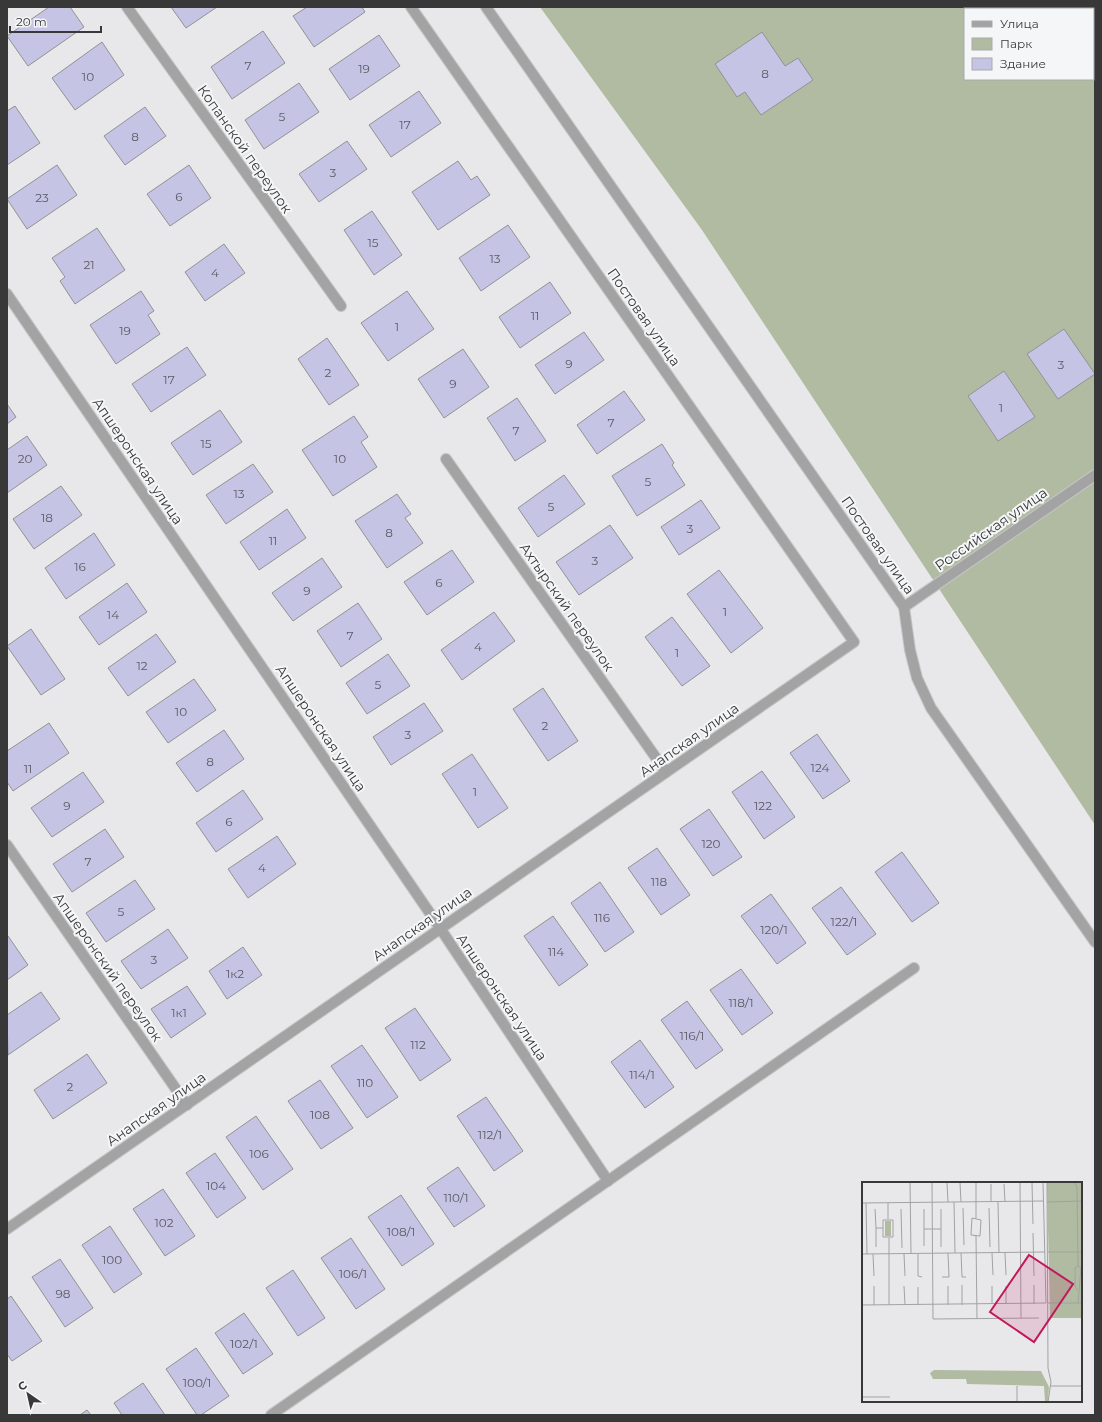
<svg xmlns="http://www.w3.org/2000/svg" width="1102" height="1422" font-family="Montserrat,sans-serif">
<rect width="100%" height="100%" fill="#e8e8ea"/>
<path fill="#b0bba2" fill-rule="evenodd" d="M 540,7 L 1095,7 L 1095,825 L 702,230 ZM 965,9 L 1093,9 L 1093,79 L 965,79 Z"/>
<g fill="#c5c4e4" stroke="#929294">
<path d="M 49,7 L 70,7 L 84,27 L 28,66 L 7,36 Z"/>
<path d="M 171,7 L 217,7 L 186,28 Z"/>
<path d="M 307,7 L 362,7 L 365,12 L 314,47 L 293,16 Z"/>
<path d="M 263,31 L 285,63 L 232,99 L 211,67 Z"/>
<path d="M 762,32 L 785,66 L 798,58 L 813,80 L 761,115 L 745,92 L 737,97 L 715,64 Z"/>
<path d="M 379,35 L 400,66 L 350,100 L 329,69 Z"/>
<path d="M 102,42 L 124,75 L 75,110 L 52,78 Z"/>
<path d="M 299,83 L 319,112 L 264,149 L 245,120 Z"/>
<path d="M 419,91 L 441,123 L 391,157 L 369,125 Z"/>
<path d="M 15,106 L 40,143 L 7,165 L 7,111 Z"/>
<path d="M 145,107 L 166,136 L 125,165 L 104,136 Z"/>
<path d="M 347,141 L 367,169 L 319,202 L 299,174 Z"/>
<path d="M 458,161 L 471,180 L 477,176 L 490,195 L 438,230 L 412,192 Z"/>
<path d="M 57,165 L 77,195 L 27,229 L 7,199 Z"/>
<path d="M 189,165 L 211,198 L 170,226 L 147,194 Z"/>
<path d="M 372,211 L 402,255 L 374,275 L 344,230 Z"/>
<path d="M 508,225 L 530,257 L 481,291 L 459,258 Z"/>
<path d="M 97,228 L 125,270 L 75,304 L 60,281 L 65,277 L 52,258 Z"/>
<path d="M 224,244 L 245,273 L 205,301 L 185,272 Z"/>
<path d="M 550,282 L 571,313 L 520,348 L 499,317 Z"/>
<path d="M 141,291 L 154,311 L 148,315 L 160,334 L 116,364 L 90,325 Z"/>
<path d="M 407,291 L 434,329 L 388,361 L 361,323 Z"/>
<path d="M 1064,329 L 1095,374 L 1058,399 L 1027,354 Z"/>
<path d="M 584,332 L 604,360 L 555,394 L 535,365 Z"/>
<path d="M 327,338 L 359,385 L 329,405 L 298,359 Z"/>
<path d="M 187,347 L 206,375 L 151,412 L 132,384 Z"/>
<path d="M 463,349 L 489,387 L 444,418 L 418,379 Z"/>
<path d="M 1004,371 L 1035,417 L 998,441 L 968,396 Z"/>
<path d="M 624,391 L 645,420 L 597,454 L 577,425 Z"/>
<path d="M 517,398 L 546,441 L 515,461 L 487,418 Z"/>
<path d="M 7,404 L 16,417 L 7,424 Z"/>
<path d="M 220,410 L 242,442 L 193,475 L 171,443 Z"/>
<path d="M 354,416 L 368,437 L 361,442 L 377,467 L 333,496 L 302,450 Z"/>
<path d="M 27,436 L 47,465 L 7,493 L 7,450 Z"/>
<path d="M 662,444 L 674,463 L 672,465 L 685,485 L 637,516 L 612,476 Z"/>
<path d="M 253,464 L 273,492 L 226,524 L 206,495 Z"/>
<path d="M 564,475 L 585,504 L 538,537 L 518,508 Z"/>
<path d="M 61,486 L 82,515 L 34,549 L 13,519 Z"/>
<path d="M 397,494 L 411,514 L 405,518 L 423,543 L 387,568 L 355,521 Z"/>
<path d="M 701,500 L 720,528 L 679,555 L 661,527 Z"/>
<path d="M 287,509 L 306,538 L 259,570 L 240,542 Z"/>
<path d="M 610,525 L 633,558 L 579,595 L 556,562 Z"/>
<path d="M 94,533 L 115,565 L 66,599 L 45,568 Z"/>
<path d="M 452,550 L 474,582 L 427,615 L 404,582 Z"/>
<path d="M 322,558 L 342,587 L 293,621 L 272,593 Z"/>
<path d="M 719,570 L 763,628 L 731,653 L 687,594 Z"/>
<path d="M 127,583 L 147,612 L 99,645 L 79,617 Z"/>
<path d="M 358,603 L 382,639 L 341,667 L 317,631 Z"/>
<path d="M 494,612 L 515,641 L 462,680 L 441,650 Z"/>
<path d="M 672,617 L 710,666 L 682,686 L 645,637 Z"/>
<path d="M 31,629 L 65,679 L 41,695 L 7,646 Z"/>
<path d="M 156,634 L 176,662 L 128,696 L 108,668 Z"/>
<path d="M 388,654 L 410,686 L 367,714 L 346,683 Z"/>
<path d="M 194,679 L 216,710 L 168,743 L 146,712 Z"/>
<path d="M 543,688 L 578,741 L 548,761 L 513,709 Z"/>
<path d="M 424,703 L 443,731 L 391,765 L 373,737 Z"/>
<path d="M 49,723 L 69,753 L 13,791 L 7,782 L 7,751 Z"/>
<path d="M 224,730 L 244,759 L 197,792 L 176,763 Z"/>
<path d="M 817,734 L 850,781 L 823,799 L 790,753 Z"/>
<path d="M 472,754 L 508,808 L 478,828 L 442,774 Z"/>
<path d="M 762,771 L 795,817 L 764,839 L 732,792 Z"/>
<path d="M 83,772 L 104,802 L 52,837 L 31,808 Z"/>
<path d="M 243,790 L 263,819 L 216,852 L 196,823 Z"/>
<path d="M 709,809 L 742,857 L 713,876 L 680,829 Z"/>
<path d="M 105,829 L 124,857 L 72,892 L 53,864 Z"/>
<path d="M 277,836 L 296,864 L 248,898 L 228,869 Z"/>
<path d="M 657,848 L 690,895 L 661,915 L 628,868 Z"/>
<path d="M 902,852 L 939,903 L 912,922 L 875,872 Z"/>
<path d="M 135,880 L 155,909 L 106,942 L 86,913 Z"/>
<path d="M 600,882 L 634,932 L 605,952 L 571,903 Z"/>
<path d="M 841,887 L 876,934 L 847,955 L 812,908 Z"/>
<path d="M 771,894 L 806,943 L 777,964 L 741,916 Z"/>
<path d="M 553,916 L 588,965 L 559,986 L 524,936 Z"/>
<path d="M 168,929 L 188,958 L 141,989 L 121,961 Z"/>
<path d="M 8,936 L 28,965 L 7,980 L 7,937 Z"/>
<path d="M 243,947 L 262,975 L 227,999 L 209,971 Z"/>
<path d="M 741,969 L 773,1013 L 742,1035 L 710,990 Z"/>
<path d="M 187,986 L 206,1014 L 171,1038 L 151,1009 Z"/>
<path d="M 41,992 L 60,1019 L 8,1055 L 7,1015 Z"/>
<path d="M 687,1001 L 723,1050 L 696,1069 L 661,1020 Z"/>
<path d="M 415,1008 L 451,1060 L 420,1081 L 385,1028 Z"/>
<path d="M 640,1040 L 674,1087 L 645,1108 L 611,1062 Z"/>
<path d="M 362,1045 L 398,1097 L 367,1118 L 331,1066 Z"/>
<path d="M 87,1054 L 107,1083 L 53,1119 L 34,1090 Z"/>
<path d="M 320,1080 L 353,1128 L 321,1149 L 288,1101 Z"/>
<path d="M 486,1097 L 523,1151 L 494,1171 L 457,1116 Z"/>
<path d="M 256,1116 L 293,1169 L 263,1190 L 226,1137 Z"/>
<path d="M 215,1153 L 246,1198 L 217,1218 L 186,1173 Z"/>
<path d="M 458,1167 L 485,1206 L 454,1227 L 427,1188 Z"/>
<path d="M 163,1189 L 195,1236 L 165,1256 L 133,1209 Z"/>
<path d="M 401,1195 L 434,1244 L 402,1266 L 368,1217 Z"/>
<path d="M 110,1226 L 142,1274 L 114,1293 L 82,1245 Z"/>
<path d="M 351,1238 L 385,1289 L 356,1309 L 321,1258 Z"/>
<path d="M 60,1259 L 93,1308 L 65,1327 L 32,1277 Z"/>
<path d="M 293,1270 L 325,1318 L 298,1336 L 266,1288 Z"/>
<path d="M 11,1296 L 42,1341 L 12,1361 L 7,1354 L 7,1299 Z"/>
<path d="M 244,1313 L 273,1354 L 243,1374 L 215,1333 Z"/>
<path d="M 196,1348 L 229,1396 L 201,1415 L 197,1415 L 166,1369 Z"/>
<path d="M 143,1383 L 165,1415 L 122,1415 L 114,1403 Z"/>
<path d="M 87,1410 L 91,1415 L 80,1415 Z"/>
</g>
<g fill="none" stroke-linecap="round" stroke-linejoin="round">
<g stroke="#c5c5c7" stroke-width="12">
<g id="minor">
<path d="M 127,7 L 341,306"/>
<path d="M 486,7 L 904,607 L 910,650 L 917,678 L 931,708 L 1095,942"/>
<path d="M 7,294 L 440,928 L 608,1181"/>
<path d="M 446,459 L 666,772"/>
<path d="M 904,607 L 1095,475"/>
<path d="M 7,845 L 187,1105"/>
<path d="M 7,1229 L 854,642 L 411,7"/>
<path d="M 271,1415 L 914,968"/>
</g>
</g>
<use href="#minor" stroke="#a3a3a4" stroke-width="10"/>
</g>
<g text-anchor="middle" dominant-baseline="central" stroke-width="4" stroke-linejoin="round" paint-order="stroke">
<g font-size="12" fill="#5b5b64">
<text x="248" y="65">7</text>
<text x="364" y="68">19</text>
<text x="765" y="73">8</text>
<text x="88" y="76">10</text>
<text x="282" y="116">5</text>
<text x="405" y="124">17</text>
<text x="135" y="136">8</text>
<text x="333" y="172">3</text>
<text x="179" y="196">6</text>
<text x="42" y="197">23</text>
<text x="373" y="242">15</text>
<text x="495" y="258">13</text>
<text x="89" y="264">21</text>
<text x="215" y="272">4</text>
<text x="535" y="315">11</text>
<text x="397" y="326">1</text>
<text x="125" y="330">19</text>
<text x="569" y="363">9</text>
<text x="1061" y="364">3</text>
<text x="328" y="372">2</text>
<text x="169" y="379">17</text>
<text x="453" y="383">9</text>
<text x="1001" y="407">1</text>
<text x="611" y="422">7</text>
<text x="516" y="430">7</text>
<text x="206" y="443">15</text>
<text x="25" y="458">20</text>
<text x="340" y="458">10</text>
<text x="648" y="481">5</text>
<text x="239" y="493">13</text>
<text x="551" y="506">5</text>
<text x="47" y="517">18</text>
<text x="690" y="528">3</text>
<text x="389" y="532">8</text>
<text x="273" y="540">11</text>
<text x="595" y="560">3</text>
<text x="80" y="566">16</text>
<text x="439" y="582">6</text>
<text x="307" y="590">9</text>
<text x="725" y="611">1</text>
<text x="113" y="614">14</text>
<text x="350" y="635">7</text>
<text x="478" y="646">4</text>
<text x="677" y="652">1</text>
<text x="142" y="665">12</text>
<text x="378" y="684">5</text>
<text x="181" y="711">10</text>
<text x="545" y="725">2</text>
<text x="408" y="734">3</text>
<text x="210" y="761">8</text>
<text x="820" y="767">124</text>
<text x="28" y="768">11</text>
<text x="475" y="791">1</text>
<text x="67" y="805">9</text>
<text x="763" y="805">122</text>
<text x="229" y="821">6</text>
<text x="711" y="843">120</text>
<text x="88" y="861">7</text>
<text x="262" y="867">4</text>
<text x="659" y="881">118</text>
<text x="121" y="911">5</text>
<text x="602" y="917">116</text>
<text x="844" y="921">122/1</text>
<text x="774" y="929">120/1</text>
<text x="556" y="951">114</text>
<text x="154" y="959">3</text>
<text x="235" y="973">1к2</text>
<text x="741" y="1002">118/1</text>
<text x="179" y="1012">1к1</text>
<text x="692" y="1035">116/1</text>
<text x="418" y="1044">112</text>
<text x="642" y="1074">114/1</text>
<text x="365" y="1082">110</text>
<text x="70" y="1086">2</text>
<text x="320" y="1114">108</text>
<text x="490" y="1134">112/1</text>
<text x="259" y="1153">106</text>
<text x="216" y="1185">104</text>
<text x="456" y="1197">110/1</text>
<text x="164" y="1222">102</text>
<text x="401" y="1231">108/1</text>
<text x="112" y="1259">100</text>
<text x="353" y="1273">106/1</text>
<text x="63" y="1293">98</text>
<text x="244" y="1343">102/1</text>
<text x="197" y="1382">100/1</text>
</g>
<g font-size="14" fill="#383839" stroke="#f5f6f7">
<text transform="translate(245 149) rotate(55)">Копанской переулок</text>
<text transform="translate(644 317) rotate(55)">Постовая улица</text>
<text transform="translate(138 461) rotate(56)">Апшеронская улица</text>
<text transform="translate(991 529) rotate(-35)">Российская улица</text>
<text transform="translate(878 545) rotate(55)">Постовая улица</text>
<text transform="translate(567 607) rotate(55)">Ахтырский переулок</text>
<text transform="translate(321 728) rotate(56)">Апшеронская улица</text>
<text transform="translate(689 740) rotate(-35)">Анапская улица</text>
<text transform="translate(422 924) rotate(-35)">Анапская улица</text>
<text transform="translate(108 967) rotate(55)">Апшеронский переулок</text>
<text transform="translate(502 997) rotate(56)">Апшеронская улица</text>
<text transform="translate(156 1109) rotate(-35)">Анапская улица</text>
</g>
</g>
<g transform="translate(862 1182)">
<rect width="220" height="220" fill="#e8e8ea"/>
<path d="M 185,0 L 220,0 L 220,136 L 188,136 ZM 23,39 L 29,39 L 29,54 L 23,54 ZM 72,188 L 179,189 L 187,205 L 186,220 L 183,220 L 182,204 L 105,202 L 104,197 L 71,197 L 68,191 Z" fill="#b0bba2"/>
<path fill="none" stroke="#a2a2a3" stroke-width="1" d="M 48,0 L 49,72M 70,0 L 71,137 L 177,136M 114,0 L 114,36M 158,0 L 159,136M 185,0 L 186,186 L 189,200 L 186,220M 212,0 L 215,5 L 216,84 L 219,86 L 216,121M 85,1 L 86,20M 98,1 L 99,20M 170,1 L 171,42M 129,2 L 129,20M 142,2 L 143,20M 92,20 L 93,71M 136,20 L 137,71M 185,20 L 220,19M 0,21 L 181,19M 4,21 L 5,72M 26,21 L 26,37M 101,26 L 102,63M 127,26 L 128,65M 13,27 L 14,46M 39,27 L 40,66M 62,27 L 62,47M 110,36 L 119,38 L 118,54 L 109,53 ZM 21,38 L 31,38 L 31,55 L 21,55 ZM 79,47 L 79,65M 171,51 L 172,94M 114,54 L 115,137M 27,56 L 27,123M 62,64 L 62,47 L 79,47 L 79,27M 14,65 L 14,46 L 21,46M 186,70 L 220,70M 99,71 L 100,95 L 104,95M 130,71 L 131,93M 143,71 L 144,93M 0,72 L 183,70M 11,72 L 12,94M 42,72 L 43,94M 56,72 L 56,94 L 60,95M 80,95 L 87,95 L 86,71M 100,103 L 100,123M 172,103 L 172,122M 12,104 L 12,123M 42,104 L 43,123M 86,104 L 86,123M 130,104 L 130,122M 144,104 L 144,122M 56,105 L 56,123M 216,108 L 213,105 L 213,86 L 216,84M 186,121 L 220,121M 0,123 L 184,121 L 181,0M 155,204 L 155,220M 189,204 L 220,204M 0,215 L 28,215"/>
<path fill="#c2185b" fill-opacity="0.15" stroke="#c2185b" stroke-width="2" d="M 167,73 L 211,102 L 172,160 L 128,130 Z"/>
<rect width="220" height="220" fill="none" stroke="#383839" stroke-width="2"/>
</g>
<rect width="1102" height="1422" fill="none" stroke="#383839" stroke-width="16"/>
<rect x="964" y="8" width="130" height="72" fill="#f5f6f7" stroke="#a9aaab"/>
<rect x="972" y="21" width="20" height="6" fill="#a3a3a4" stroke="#a9aaab"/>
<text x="1000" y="28" font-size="12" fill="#383839">Улица</text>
<rect x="972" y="38" width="20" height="12" fill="#b0bba2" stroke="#a9aaab"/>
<text x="1000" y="48" font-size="12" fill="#383839">Парк</text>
<rect x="972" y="58" width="20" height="12" fill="#c5c4e4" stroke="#a9aaab"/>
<text x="1000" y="68" font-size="12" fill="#383839">Здание</text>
<g transform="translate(28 1394) rotate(326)" stroke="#f5f6f7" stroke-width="3" paint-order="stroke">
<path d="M0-3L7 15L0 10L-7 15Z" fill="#383839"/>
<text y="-6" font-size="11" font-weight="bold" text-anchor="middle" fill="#383839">С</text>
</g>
<path d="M10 26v6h91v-6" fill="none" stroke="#383839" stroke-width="2"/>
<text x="16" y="26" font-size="12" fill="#383839" stroke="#f5f6f7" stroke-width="3" paint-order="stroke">20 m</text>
</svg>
